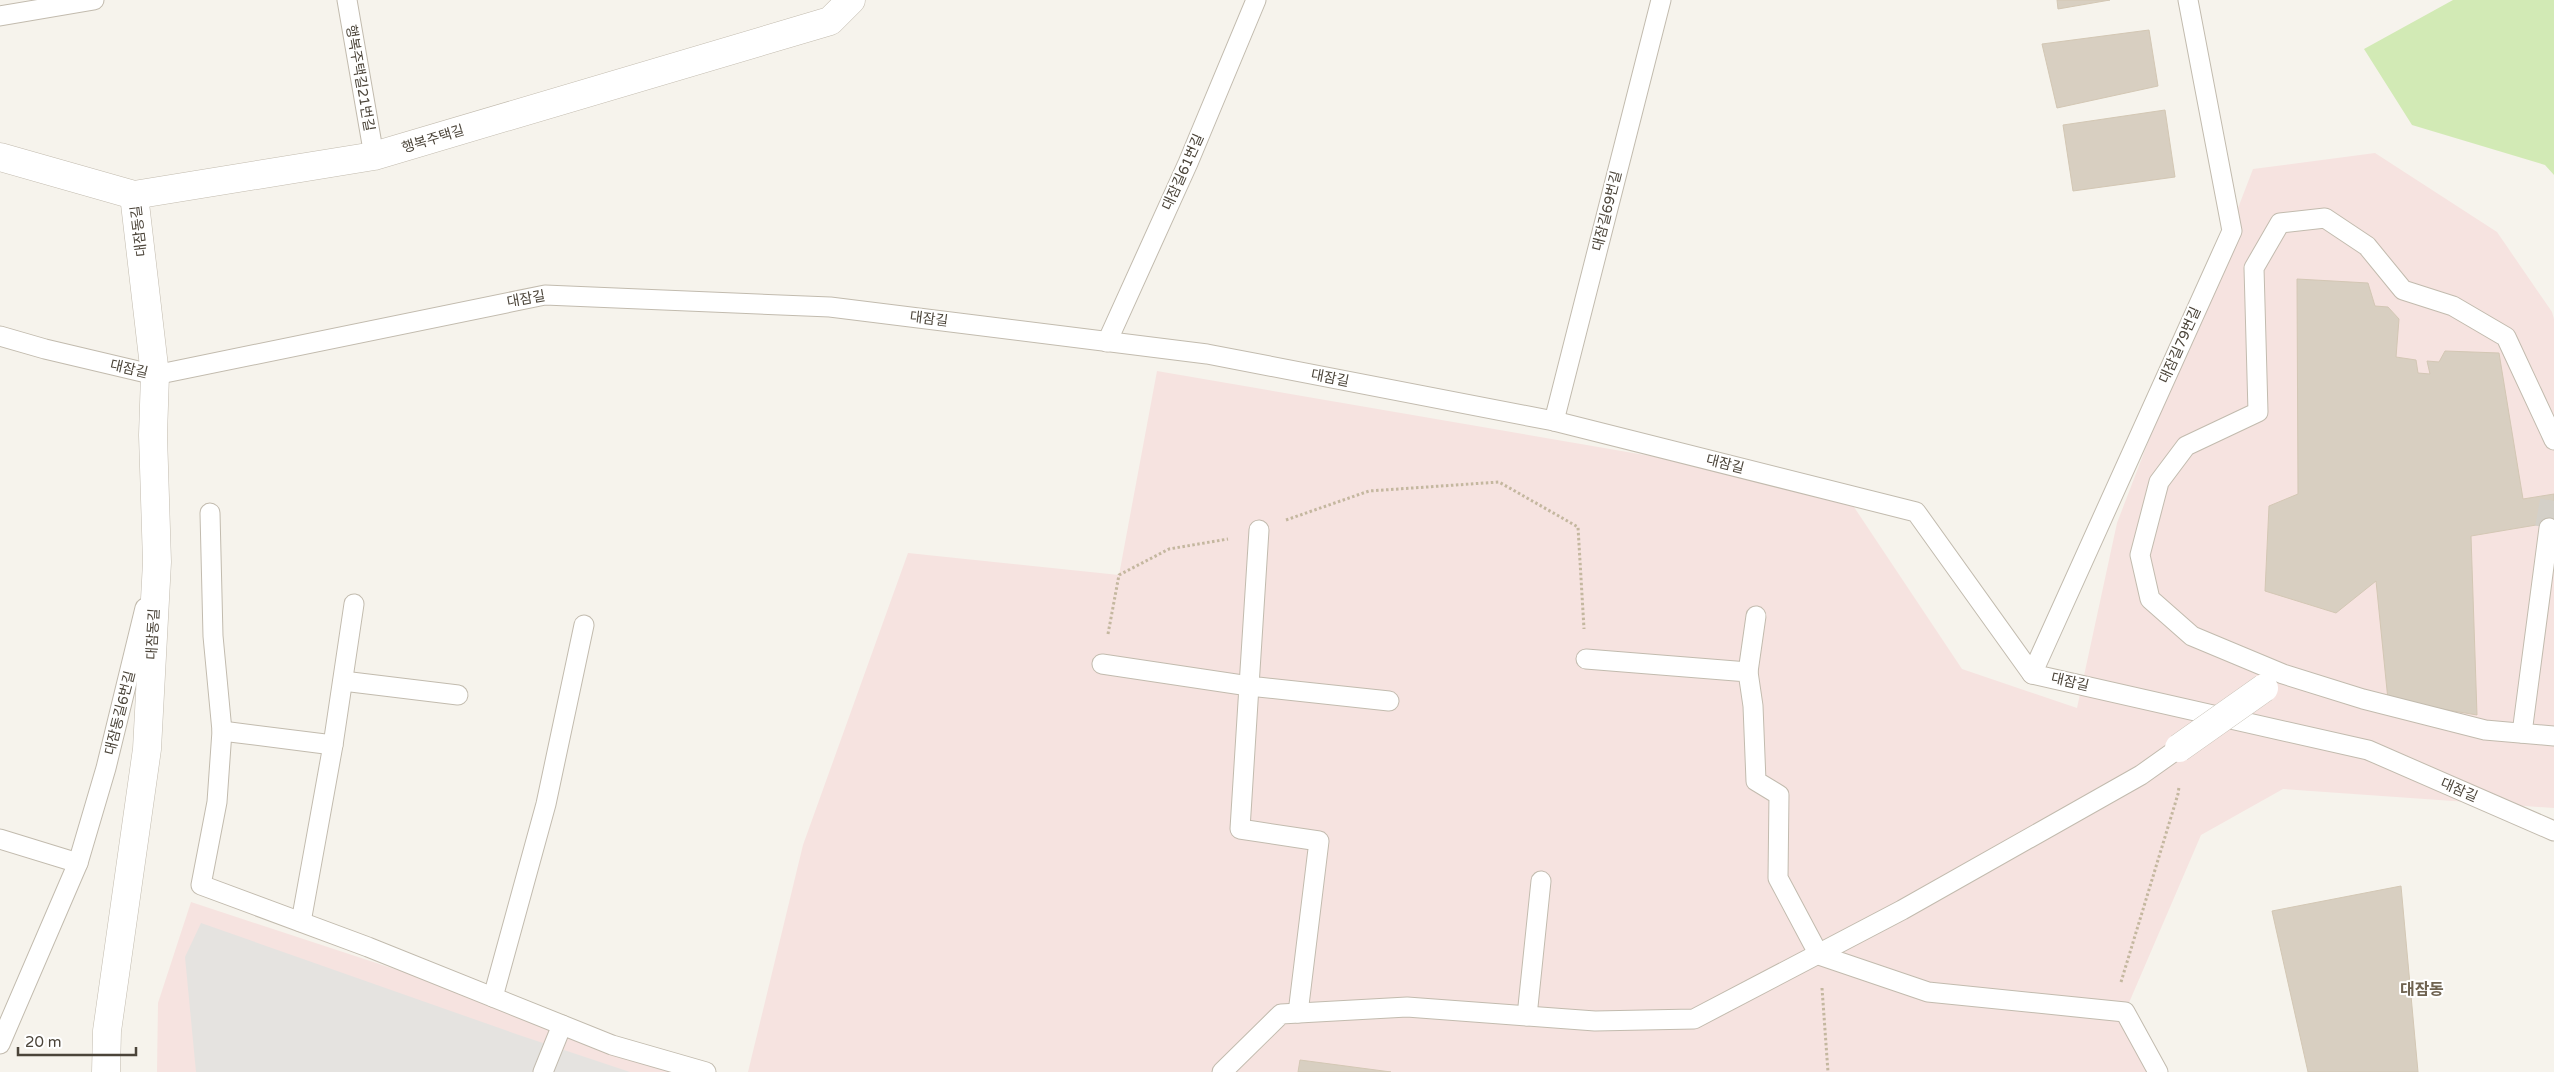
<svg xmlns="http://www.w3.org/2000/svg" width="2554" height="1072" font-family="'Varela Round','Noto Sans KR',sans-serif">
<rect width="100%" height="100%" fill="#f6f3ec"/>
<g fill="#f6e3e0">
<path d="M 2375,153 L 2497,232 L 2552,312 L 2554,319 L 2554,808 L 2283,789 L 2201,835 L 2125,1012 L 2158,1072 L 748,1072 L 803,845 L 908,553 L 1119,575 L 1157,371 L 1842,489 L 1962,669 L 2077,708 L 2117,523 L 2253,169 Z"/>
<path d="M 191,902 L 707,1072 L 157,1072 L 158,1003 Z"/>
</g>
<path fill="#d2eab5" d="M 2453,0 L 2554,0 L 2554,175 L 2545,165 L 2412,125 L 2364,49 Z"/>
<path fill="#e5e3e0" d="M 201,923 L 519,1035 L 630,1072 L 196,1072 L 185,957 Z"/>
<g fill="#d8cfc1" stroke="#d3c7b4">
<path d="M 2057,0 L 2110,0 L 2058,9 Z"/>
<path d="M 2149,30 L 2158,86 L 2057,108 L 2042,44 Z"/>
<path d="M 2165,110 L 2175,177 L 2073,191 L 2063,125 Z"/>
<path d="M 2297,279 L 2368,283 L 2375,306 L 2388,307 L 2399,319 L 2396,357 L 2416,360 L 2418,373 L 2430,374 L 2427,361 L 2439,362 L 2445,351 L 2499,353 L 2523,499 L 2554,494 L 2554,522 L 2471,536 L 2477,715 L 2388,700 L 2376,581 L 2336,613 L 2265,591 L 2269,506 L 2298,494 Z"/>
<path d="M 2401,886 L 2418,1072 L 2308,1072 L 2272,911 Z"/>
<path d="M 1300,1060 L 1391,1072 L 1298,1072 Z"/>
</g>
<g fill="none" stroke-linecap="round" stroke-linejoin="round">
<path stroke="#d4d0c8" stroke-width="28" stroke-dasharray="28 14" stroke-linecap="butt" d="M 2549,528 L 2554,501"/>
<g stroke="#c2bbae" stroke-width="21">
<g id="service">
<path d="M 347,0 L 374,156"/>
<path d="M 0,16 L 94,0"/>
<path d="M 0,336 L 45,349 L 155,375 L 545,295 L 830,307 L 1207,354 L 1554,421 L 1916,512 L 2032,674 L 2368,750 L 2554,831"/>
<path d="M 1107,342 L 1188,163 L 1256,0"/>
<path d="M 1554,421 L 1661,0"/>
<path d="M 2554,440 L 2506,337 L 2453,306 L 2403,290 L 2367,246 L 2325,218 L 2280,223 L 2254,268 L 2258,412 L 2186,446 L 2159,482 L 2140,555 L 2150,599 L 2192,636 L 2283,674 L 2363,699 L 2485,730 L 2554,736"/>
<path d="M 210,513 L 213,636 L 222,731 L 217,802 L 201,885 L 368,947 L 612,1045 L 706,1072"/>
<path d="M 1259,530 L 1249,686 L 1389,701"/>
<path d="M 1586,659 L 1748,672 L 1753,706 L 1756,781 L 1779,795 L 1778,878 L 1819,955 L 1928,992 L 2125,1012 L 2158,1072"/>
<path d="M 1102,664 L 1249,686 L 1240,829 L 1319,841 L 1298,1013"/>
<path d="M 1748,672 L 1756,616"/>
<path d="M 2032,674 L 2232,231 L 2188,0"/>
<path d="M 343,681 L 458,695"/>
<path d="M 222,731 L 333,745 L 354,604"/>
<path d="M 2522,733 L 2549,528"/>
<path d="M 0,839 L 78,863 L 0,1044"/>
<path d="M 78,863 L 106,768 L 145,608"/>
<path d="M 301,922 L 333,745"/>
<path d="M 493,997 L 546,804 L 584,625"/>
<path d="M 1527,1016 L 1541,881"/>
<path d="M 543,1072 L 562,1025"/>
<path d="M 1222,1072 L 1281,1014 L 1407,1007 L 1595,1021 L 1694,1019 L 1902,910 L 2141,775 L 2179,748"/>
</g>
</g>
<g stroke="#c2bbae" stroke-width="29">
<g id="minor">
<path d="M 0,157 L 134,195 L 374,156 L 830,21 L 851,0"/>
<path d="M 106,1072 L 107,1031 L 147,749 L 157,562 L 153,435 L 155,375 L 134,195"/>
</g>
</g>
<g stroke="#c4b79f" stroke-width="3" stroke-dasharray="2.5 2.5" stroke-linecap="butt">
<path d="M 1286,520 L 1369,491 L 1499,482 L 1578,527 L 1584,629"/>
<path d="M 1108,634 L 1119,575 L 1169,549 L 1228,539"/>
<path d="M 2121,982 L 2178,794 L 2179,787"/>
<path d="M 1822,988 L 1828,1072"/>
</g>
<use href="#service" stroke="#fff" stroke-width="19"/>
<use href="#minor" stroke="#fff" stroke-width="28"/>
<g stroke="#c2bbae" stroke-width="29" stroke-linecap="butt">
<path id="minor-bridge" d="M 2179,748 L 2264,688"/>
</g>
<use href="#minor-bridge" stroke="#fff" stroke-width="28"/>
</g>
<g text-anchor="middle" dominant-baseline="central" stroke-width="4" stroke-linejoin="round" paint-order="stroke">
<g font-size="14" fill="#4b4439" stroke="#fff">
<text transform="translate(360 78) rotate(80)">행복주택길21번길</text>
<text transform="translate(433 139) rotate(-17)">행복주택길</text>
<text transform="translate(1183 172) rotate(-66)">대잠길61번길</text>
<text transform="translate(1607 211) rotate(-76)">대잠길69번길</text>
<text transform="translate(139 231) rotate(-97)">대잠동길</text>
<text transform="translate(526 299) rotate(-10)">대잠길</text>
<text transform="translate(929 319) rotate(7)">대잠길</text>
<text transform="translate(2180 345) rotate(-66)">대잠길79번길</text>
<text transform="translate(129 369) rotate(13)">대잠길</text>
<text transform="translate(1330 378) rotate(11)">대잠길</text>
<text transform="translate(1725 464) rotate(14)">대잠길</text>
<text transform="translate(153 634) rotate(-87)">대잠동길</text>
<text transform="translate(2070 682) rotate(13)">대잠길</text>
<text transform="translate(120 713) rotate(-76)">대잠동길6번길</text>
<text transform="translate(2459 790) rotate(23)">대잠길</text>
</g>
<g font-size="16" font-weight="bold" fill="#6e6250" stroke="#fff">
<text x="2422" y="990">대잠동</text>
</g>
</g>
<path d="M18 1047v8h118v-8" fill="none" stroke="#4b4439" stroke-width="2.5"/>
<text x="25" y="1047" font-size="15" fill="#4b4439" stroke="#ffffff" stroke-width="4" paint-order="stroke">20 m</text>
</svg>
